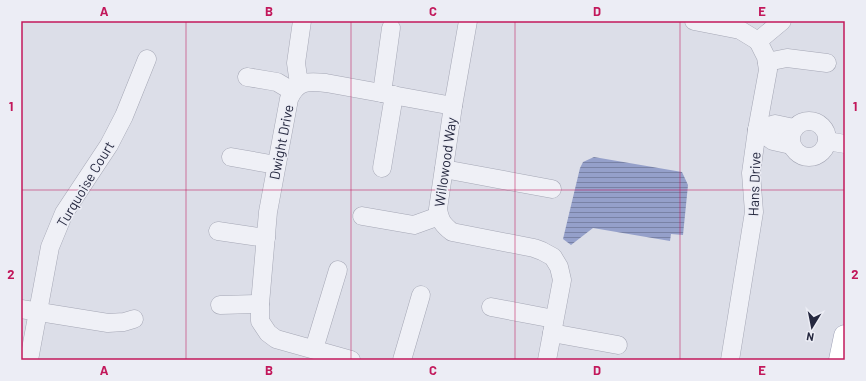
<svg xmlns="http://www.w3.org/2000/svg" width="866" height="381" font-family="Barlow,sans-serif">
<defs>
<pattern id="water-rules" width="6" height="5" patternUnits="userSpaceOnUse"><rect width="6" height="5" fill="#95a0ca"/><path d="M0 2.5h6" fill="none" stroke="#7982a5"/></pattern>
</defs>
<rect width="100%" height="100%" fill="#dcdee8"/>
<path fill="url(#water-rules)" d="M 594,157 L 682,172 L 688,185 L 683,235 L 671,234 L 670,241 L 593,228 L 571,245 L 563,239 L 580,168 L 583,162 Z"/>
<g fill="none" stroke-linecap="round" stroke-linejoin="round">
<g stroke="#a5a7b5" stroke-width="19">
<g id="minor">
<path d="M 468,21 L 453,106 L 438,209 C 440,221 443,225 452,232 L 534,248 L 542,251 L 553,257 L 559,267 L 562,280 L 547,360"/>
<path d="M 694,21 L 740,30 L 758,41"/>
<path d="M 758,41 L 782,21"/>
<path d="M 767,62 L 787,58 L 827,63"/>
<path d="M 247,77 L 277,82 L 292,91"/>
<path d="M 299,84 L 296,63 L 302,21"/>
<path d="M 382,93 L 391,28"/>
<circle cx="809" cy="139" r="18"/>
<path d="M 757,130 L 775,124 L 794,128"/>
<path d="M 757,130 L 773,141 L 791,145"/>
<path d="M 827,141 L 845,144"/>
<path d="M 231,157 L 276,165"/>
<path d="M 382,168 L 394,95"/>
<path d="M 444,169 L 552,189"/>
<path d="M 362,216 L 414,225 L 439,216"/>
<path d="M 218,231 L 266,238"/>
<path d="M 220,305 L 260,304"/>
<path d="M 491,307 L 554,319"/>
<path d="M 21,309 L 108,323 L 124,322 L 134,319"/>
<path d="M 552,333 L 618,345"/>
<path d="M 314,349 L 338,270"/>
<path d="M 29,360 L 50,247 L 64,213 L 109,145 L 124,116 L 147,59"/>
<path d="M 351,360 L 276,339 L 268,333 L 260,321 L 260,304 L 268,212 L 289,99 C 297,80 309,81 326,83 L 453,106"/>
<path d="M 402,360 L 421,295"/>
<path d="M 730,360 L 754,212 L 751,173 L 757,130 L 768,70 L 766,57 L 758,41"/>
</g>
</g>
<g stroke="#9b9eb4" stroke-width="23">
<path id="major" d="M 840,360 L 845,336"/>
</g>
<use href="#minor" stroke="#eff0f6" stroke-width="18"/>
<use href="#major" stroke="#fff" stroke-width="22"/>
</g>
<path fill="none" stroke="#c2185b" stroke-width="1" stroke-opacity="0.55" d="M 186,21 L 186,360M 351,21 L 351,360M 515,21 L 515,360M 680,21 L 680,360M 21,190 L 845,190"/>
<g text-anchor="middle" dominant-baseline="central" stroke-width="3" stroke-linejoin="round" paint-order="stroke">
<g font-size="14" fill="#25283f" stroke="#ecedf5">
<text transform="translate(281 142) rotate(-79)">Dwight Drive</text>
<text transform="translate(445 162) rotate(-82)">Willowood Way</text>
<text transform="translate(85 184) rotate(-59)">Turquoise Court</text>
<text transform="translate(754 184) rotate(-88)">Hans Drive</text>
</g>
</g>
<rect width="866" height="381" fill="none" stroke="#ecedf5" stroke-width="44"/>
<g transform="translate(812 327) rotate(190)" stroke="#ecedf5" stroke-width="3" paint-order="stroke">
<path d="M0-3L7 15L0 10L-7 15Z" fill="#25283f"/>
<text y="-6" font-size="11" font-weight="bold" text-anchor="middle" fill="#25283f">N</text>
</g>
<rect x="22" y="22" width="822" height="337" fill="none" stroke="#c2185b" stroke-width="1.5"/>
<g font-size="13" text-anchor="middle" font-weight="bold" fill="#c2185b">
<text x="104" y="16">A</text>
<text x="269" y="16">B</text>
<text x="433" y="16">C</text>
<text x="597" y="16">D</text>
<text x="762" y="16">E</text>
<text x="11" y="111">1</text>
<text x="855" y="111">1</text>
<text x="11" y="279">2</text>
<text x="855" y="279">2</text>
<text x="104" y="375">A</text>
<text x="269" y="375">B</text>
<text x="433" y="375">C</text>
<text x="597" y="375">D</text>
<text x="762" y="375">E</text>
</g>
</svg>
